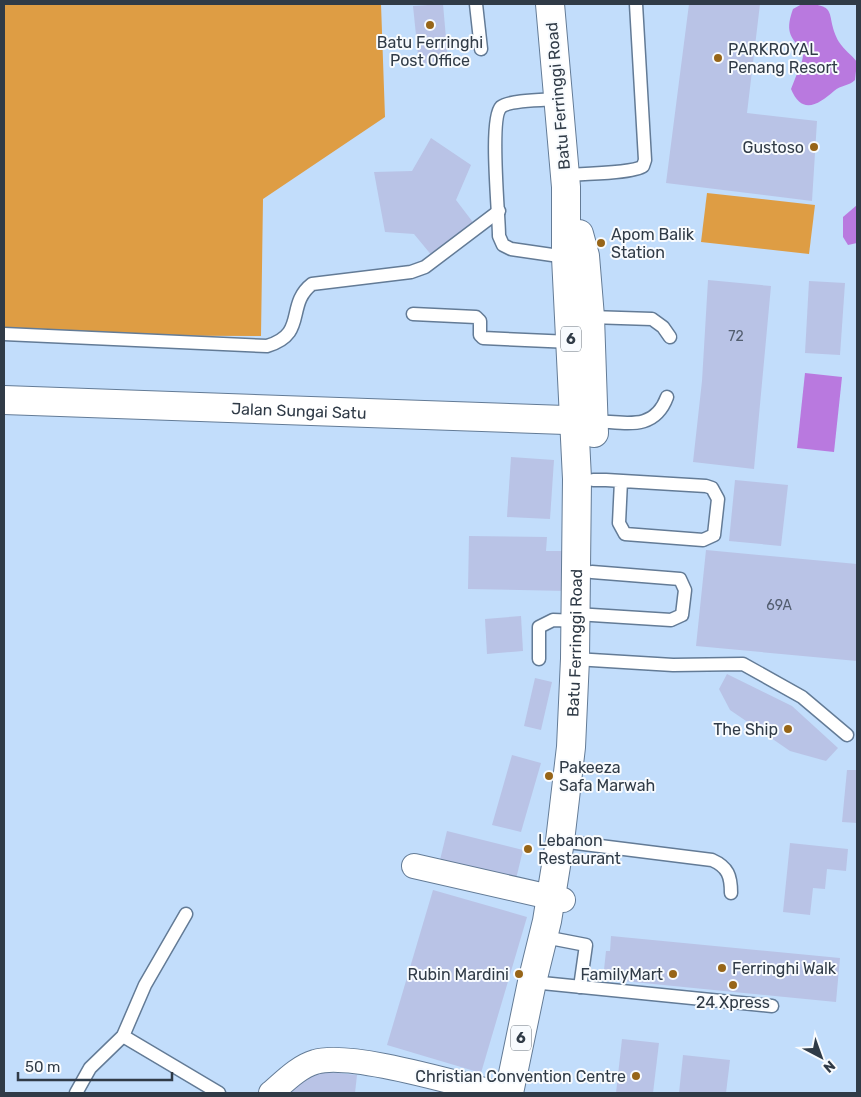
<svg xmlns="http://www.w3.org/2000/svg" width="861" height="1097" font-family="Rubik,sans-serif">
<rect width="100%" height="100%" fill="#c2ddfb"/>
<g fill="#de9d44">
<path d="M 4,4 L 381,4 L 385,117 L 263,199 L 261,336 L 4,335 Z"/>
<path d="M 707,193 L 815,205 L 809,254 L 701,242 Z"/>
</g>
<g fill="#b979df">
<path d="M 802,4 C 841,4 824,15 839,42 C 844,50 852,55 857,62 L 855,80 C 849,86 841,85 834,91 C 819,104 802,116 791,89 L 802,61 L 804,51 C 788,37 786,29 793,9 Z"/>
<path d="M 857,205 L 857,243 L 848,245 L 843,237 L 843,217 Z"/>
<path d="M 805,373 L 842,377 L 834,452 L 797,448 Z"/>
</g>
<g fill="#b9c3e6">
<path d="M 443,4 L 448,61 L 419,64 L 413,6 Z"/>
<path d="M 689,4 L 760,4 L 747,113 L 817,121 L 812,201 L 666,183 Z"/>
<path d="M 431,138 L 471,165 L 456,200 L 475,225 L 433,257 L 414,234 L 385,232 L 374,172 L 412,171 Z"/>
<path d="M 708,280 L 771,286 L 754,469 L 693,462 L 702,381 Z"/>
<path d="M 809,281 L 845,283 L 840,355 L 805,353 Z"/>
<path d="M 511,457 L 554,460 L 550,519 L 507,517 Z"/>
<path d="M 735,480 L 788,485 L 781,546 L 729,541 Z"/>
<path d="M 469,536 L 547,537 L 546,551 L 568,551 L 567,591 L 468,589 Z"/>
<path d="M 706,550 L 857,564 L 857,661 L 696,646 Z"/>
<path d="M 521,616 L 523,651 L 487,654 L 485,619 Z"/>
<path d="M 727,674 L 792,706 L 838,748 L 826,761 L 790,751 L 730,710 L 719,689 Z"/>
<path d="M 535,678 L 552,682 L 541,730 L 524,726 Z"/>
<path d="M 512,755 L 541,763 L 521,832 L 492,825 Z"/>
<path d="M 847,770 L 857,770 L 857,823 L 842,822 Z"/>
<path d="M 447,831 L 523,850 L 516,879 L 440,860 Z"/>
<path d="M 790,843 L 848,849 L 846,871 L 827,869 L 825,889 L 813,888 L 810,915 L 783,912 Z"/>
<path d="M 433,890 L 527,917 L 481,1073 L 387,1045 Z"/>
<path d="M 611,936 L 840,958 L 836,1002 L 603,979 L 606,951 L 610,951 Z"/>
<path d="M 622,1039 L 659,1043 L 653,1093 L 616,1093 Z"/>
<path d="M 683,1055 L 730,1060 L 726,1093 L 679,1093 Z"/>
<path d="M 309,1070 L 357,1075 L 355,1093 L 287,1093 Z"/>
</g>
<g fill="none" stroke-linecap="round" stroke-linejoin="round">
<g stroke="#637b96" stroke-width="15">
<g id="service">
<path d="M 476,4 L 481,49"/>
<path d="M 558,99 C 546,100 509,100 501,107 C 489,119 499,214 499,236 L 503,245 L 511,249 L 566,257"/>
<path d="M 565,175 C 580,174 635,173 643,166 L 645,160 L 636,4"/>
<path d="M 413,314 L 476,317 L 480,321 L 480,335 L 483,338 L 571,342"/>
<path d="M 590,317 L 652,319 L 663,327 L 670,337"/>
<path d="M 4,334 L 267,346 C 308,334 285,305 312,284 L 411,272 L 425,267 L 499,211"/>
<path d="M 594,421 C 625,422 654,432 667,397"/>
<path d="M 593,480 L 606,480 L 706,486 L 712,488 L 718,499 L 714,535 L 703,540 L 625,534 L 619,523 L 621,481"/>
<path d="M 576,614 L 671,620 L 682,615 L 685,590 L 680,579 L 592,572"/>
<path d="M 539,659 L 539,627 L 553,620 L 578,621"/>
<path d="M 575,659 L 673,665 L 743,664 L 802,697 L 847,735"/>
<path d="M 560,841 L 712,860 C 728,867 731,876 731,893"/>
<path d="M 555,939 L 586,945 L 580,987"/>
<path d="M 532,982 L 772,1006"/>
<path d="M 123,1036 L 219,1093"/>
<path d="M 76,1093 L 90,1068 L 123,1036 L 145,985 L 186,914"/>
</g>
</g>
<g stroke="#637b96" stroke-width="26">
<g id="minor">
<path d="M 414,866 L 563,900"/>
<path d="M 271,1093 C 284,1082 298,1067 315,1062 C 349,1051 458,1084 496,1093"/>
</g>
</g>
<g stroke="#637b96" stroke-width="30">
<g id="tertiary">
<path id="s1" d="M 4,400 L 594,421"/>
</g>
</g>
<g stroke="#637b96" stroke-width="30">
<g id="primary">
<path d="M 579,234 L 585,256 L 590,317 L 594,433"/>
<path id="s2" d="M 509,1093 L 532,982 L 547,921 L 560,841 L 571,747 L 575,659 L 577,479 L 566,257 L 566,187 L 550,4"/>
</g>
</g>
<use href="#service" stroke="#fff" stroke-width="12"/>
<use href="#minor" stroke="#fff" stroke-width="24"/>
<use href="#tertiary" stroke="#fff" stroke-width="28"/>
<use href="#primary" stroke="#fff" stroke-width="28"/>
</g>
<g fill="#976518" stroke="#f8fbfe" stroke-width="2">
<circle cx="430" cy="25" r="5"/>
<circle cx="718" cy="58" r="5"/>
<circle cx="814" cy="147" r="5"/>
<circle cx="601" cy="243" r="5"/>
<circle cx="788" cy="729" r="5"/>
<circle cx="549" cy="776" r="5"/>
<circle cx="528" cy="849" r="5"/>
<circle cx="722" cy="968" r="5"/>
<circle cx="519" cy="974" r="5"/>
<circle cx="673" cy="974" r="5"/>
<circle cx="733" cy="985" r="5"/>
<circle cx="636" cy="1076" r="5"/>
</g>
<g text-anchor="middle" dominant-baseline="central" stroke-width="4" stroke-linejoin="round" paint-order="stroke">
<g font-size="14" fill="#525d6f">
<text x="736" y="336">72</text>
<text x="779" y="605">69A</text>
</g>
<g fill="#f8fbfe" stroke="#6c757e" stroke-width="1">
<rect x="561" y="326.5" width="20" height="25" rx="4"/>
<rect x="511" y="1025.5" width="20" height="25" rx="4"/>
</g>
<g font-size="15" font-weight="bold" fill="#303b47">
<text x="571" y="339">6</text>
<text x="521" y="1038">6</text>
</g>
<g font-size="16" fill="#303b47" stroke="#f8fbfe" text-anchor="start">
<text x="430" y="42" text-anchor="middle">Batu Ferringhi<tspan x="430" dy="18">Post Office</tspan></text>
<text x="728" y="49">PARKROYAL<tspan x="728" dy="18">Penang Resort</tspan></text>
<text x="804" y="147" text-anchor="end">Gustoso</text>
<text x="611" y="234">Apom Balik<tspan x="611" dy="18">Station</tspan></text>
<text x="778" y="729" text-anchor="end">The Ship</text>
<text x="559" y="767">Pakeeza<tspan x="559" dy="18">Safa Marwah</tspan></text>
<text x="538" y="840">Lebanon<tspan x="538" dy="18">Restaurant</tspan></text>
<text x="732" y="968">Ferringhi Walk</text>
<text x="509" y="974" text-anchor="end">Rubin Mardini</text>
<text x="663" y="974" text-anchor="end">FamilyMart</text>
<text x="733" y="1002" text-anchor="middle">24 Xpress</text>
<text x="626" y="1076" text-anchor="end">Christian Convention Centre</text>
</g>
<g font-size="16" fill="#303b47" stroke="#f8fbfe">
<text transform="translate(558 96) rotate(-95)">Batu Ferringgi Road</text>
<text stroke="none"><textPath href="#s1" startOffset="295">Jalan Sungai Satu</textPath></text>
<text stroke="none"><textPath href="#s2" startOffset="456">Batu Ferringgi Road</textPath></text>
</g>
</g>
<rect width="861" height="1097" fill="none" stroke="#303b47" stroke-width="10"/>
<g transform="translate(821 1057) rotate(139)" stroke="#f8fbfe" stroke-width="4" paint-order="stroke">
<path d="M0-4L9 19L0 12L-9 19Z" fill="#303b47"/>
<text y="-8" font-size="14" font-weight="bold" text-anchor="middle" fill="#303b47">N</text>
</g>
<path d="M18 1072v8h154v-8" fill="none" stroke="#303b47" stroke-width="2.5"/>
<text x="25" y="1072" font-size="15" fill="#303b47" stroke="#f8fbfe" stroke-width="4" paint-order="stroke">50 m</text>
</svg>
